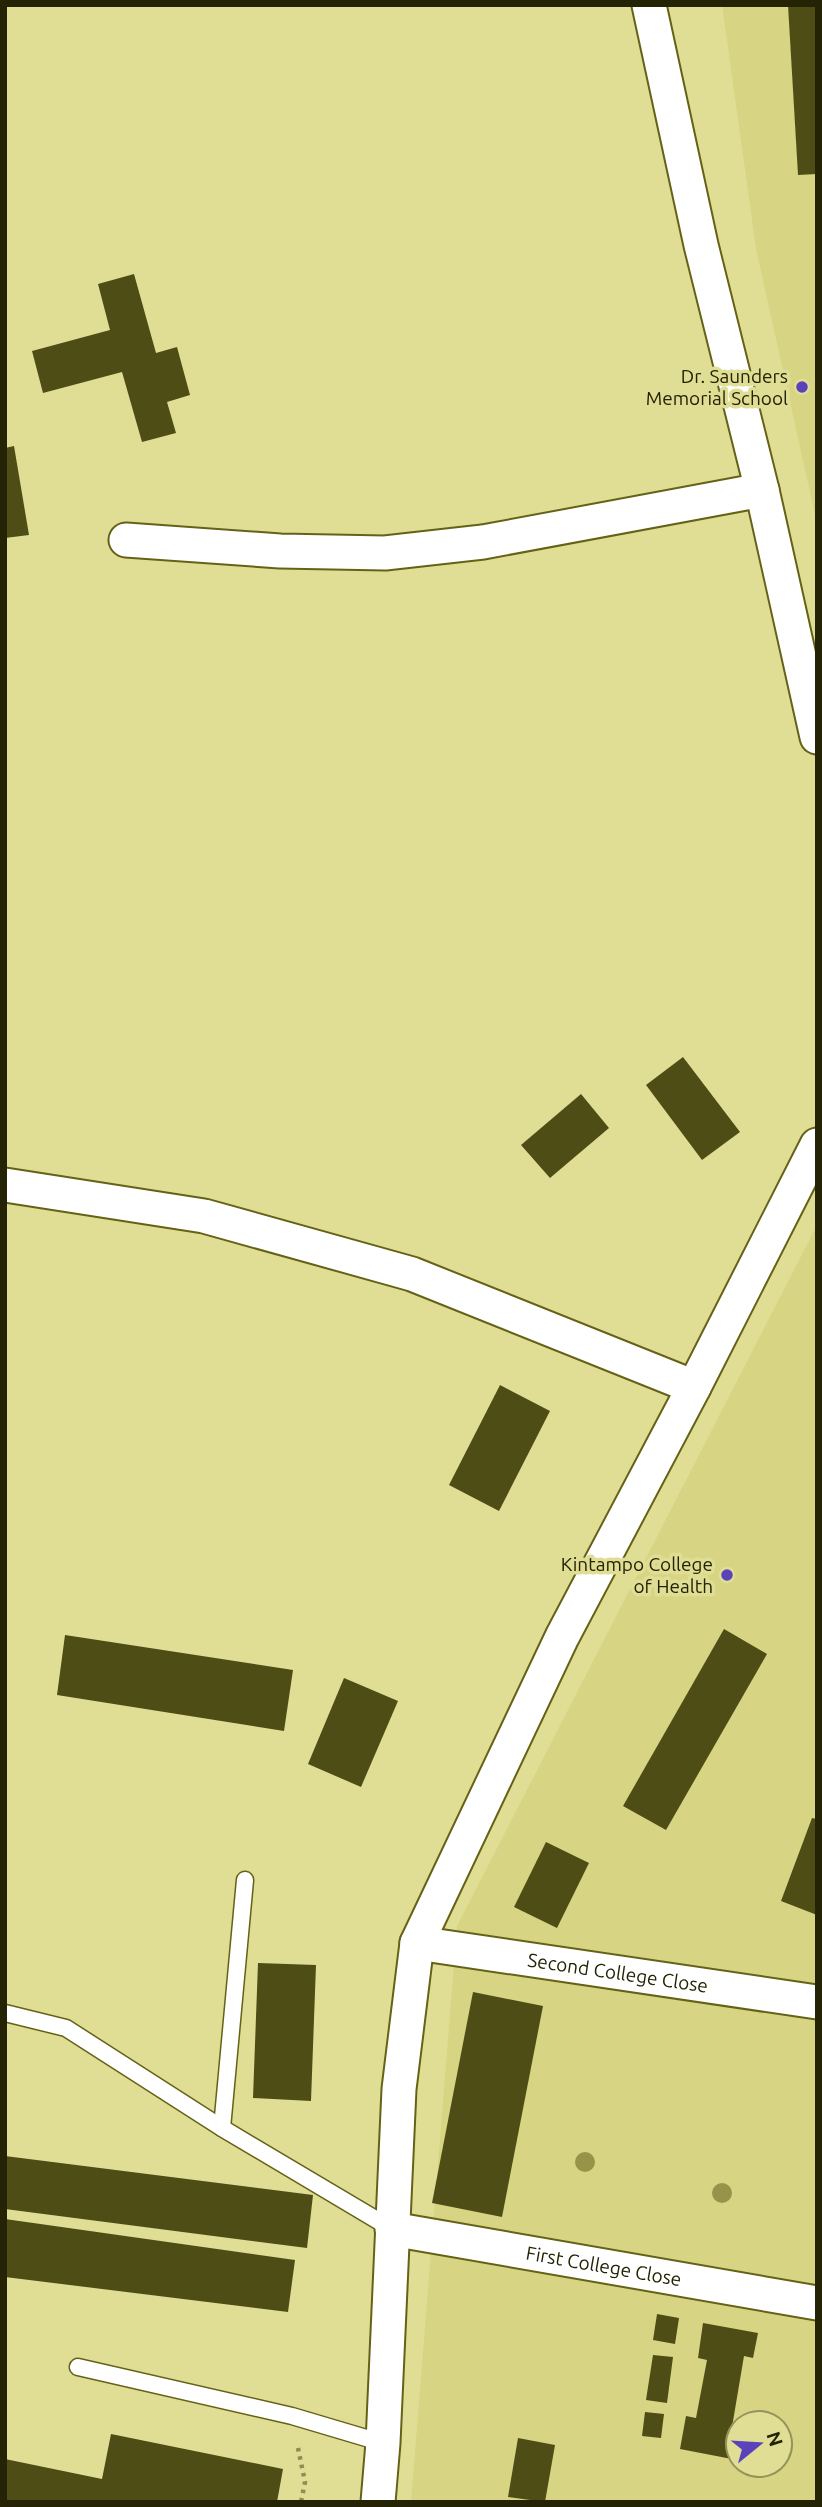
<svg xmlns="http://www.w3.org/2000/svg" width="822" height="2507" font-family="Ubuntu,sans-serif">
<rect width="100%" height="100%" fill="#e0de95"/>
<g fill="#d7d583" fill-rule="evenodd">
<path d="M 722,5 L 817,5 L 817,524 L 756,249 Z"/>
<path d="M 817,1225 L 817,2502 L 411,2502 L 457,1926 ZM 738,2423 L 780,2423 L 780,2465 L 738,2465 Z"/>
</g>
<g fill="#4f4d16">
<path d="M 788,5 L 817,5 L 817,174 L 798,175 Z"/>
<path d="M 134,274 L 156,353 L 177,347 L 190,395 L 167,402 L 176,433 L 142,442 L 122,372 L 43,393 L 32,351 L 110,330 L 98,284 Z"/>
<path d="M 14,446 L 29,535 L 5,538 L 5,448 Z"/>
<path d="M 683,1057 L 740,1132 L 702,1160 L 646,1085 Z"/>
<path d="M 581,1094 L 609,1128 L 550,1178 L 521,1145 Z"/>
<path d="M 500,1385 L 550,1411 L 499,1511 L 449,1485 Z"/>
<path d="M 724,1629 L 767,1654 L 666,1830 L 623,1806 Z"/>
<path d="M 65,1635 L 293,1670 L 284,1731 L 57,1695 Z"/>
<path d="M 344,1678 L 398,1701 L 361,1787 L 308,1764 Z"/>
<path d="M 812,1818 L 817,1819 L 817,1915 L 781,1901 Z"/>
<path d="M 546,1842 L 589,1863 L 557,1928 L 514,1907 Z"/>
<path d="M 258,1963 L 316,1965 L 311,2101 L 253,2098 Z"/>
<path d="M 473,1992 L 543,2006 L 502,2217 L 432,2203 Z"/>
<path d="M 5,2156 L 313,2195 L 307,2248 L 5,2209 Z"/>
<path d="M 5,2219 L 295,2260 L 288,2312 L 5,2277 Z"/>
<path d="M 657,2314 L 679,2318 L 675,2344 L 653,2340 Z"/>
<path d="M 703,2323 L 758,2333 L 753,2358 L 744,2356 L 731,2433 L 738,2434 L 737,2460 L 680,2449 L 686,2416 L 696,2418 L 707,2360 L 698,2358 Z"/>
<path d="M 653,2355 L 673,2357 L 667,2403 L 646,2400 Z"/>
<path d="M 645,2412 L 664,2414 L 661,2438 L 642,2436 Z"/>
<path d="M 111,2434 L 283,2469 L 277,2502 L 5,2502 L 5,2459 L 102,2479 Z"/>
<path d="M 518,2438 L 555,2445 L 545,2502 L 508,2497 Z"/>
</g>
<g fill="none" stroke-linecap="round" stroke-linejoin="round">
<g stroke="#656217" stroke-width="19">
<g id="service">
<path d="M 5,2013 L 66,2028 L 222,2128 L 392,2229"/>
<path d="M 222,2128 L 245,1880"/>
<path d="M 78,2367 L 292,2416 L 383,2443"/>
</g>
</g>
<g stroke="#656217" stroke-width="37">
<g id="minor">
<path d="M 649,5 L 701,245 L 762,490 L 817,737"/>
<path d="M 126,540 L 280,551 L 385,553 L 483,542 L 762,490"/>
<path d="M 5,1185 L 204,1216 L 412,1274 L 694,1387"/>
<path id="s1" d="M 417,1943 L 817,2002"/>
<path id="s2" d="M 392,2229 L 817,2303"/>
<path d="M 378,2502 L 383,2443 L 399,2089 L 417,1943 L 562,1637 L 694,1387 L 817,1145"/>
</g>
</g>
<path stroke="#8e8d56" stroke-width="4.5" stroke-dasharray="3.5 5" stroke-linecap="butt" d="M 298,2448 L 305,2482 L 301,2502"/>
<use href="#service" stroke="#fff" stroke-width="16"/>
<use href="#minor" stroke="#fff" stroke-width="33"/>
</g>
<g fill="#97944a">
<circle cx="585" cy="2162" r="10"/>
<circle cx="722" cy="2193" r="10"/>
</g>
<g fill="#5b41ba" stroke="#e0de95" stroke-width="2.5">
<circle cx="802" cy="387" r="7"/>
<circle cx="727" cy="1575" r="7"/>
</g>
<g text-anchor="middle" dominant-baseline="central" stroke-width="7" stroke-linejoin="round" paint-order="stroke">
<g font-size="19" fill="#242305" stroke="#e0de95" text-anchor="end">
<text x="788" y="376">Dr. Saunders<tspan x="788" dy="22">Memorial School</tspan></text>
<text x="713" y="1564">Kintampo College<tspan x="713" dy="22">of Health</tspan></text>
</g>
<g font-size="19" fill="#242305" stroke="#e0de95">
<text stroke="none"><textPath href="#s1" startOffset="203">Second College Close</textPath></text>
<text stroke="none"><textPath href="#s2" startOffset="215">First College Close</textPath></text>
</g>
</g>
<rect width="822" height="2507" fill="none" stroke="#242305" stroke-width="14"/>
<g transform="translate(759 2444) rotate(72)"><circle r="33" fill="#e0de95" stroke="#95935b" stroke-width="2"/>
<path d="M0-5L12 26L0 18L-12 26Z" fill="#5b41ba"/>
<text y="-10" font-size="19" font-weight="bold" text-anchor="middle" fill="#242305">N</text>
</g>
</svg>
